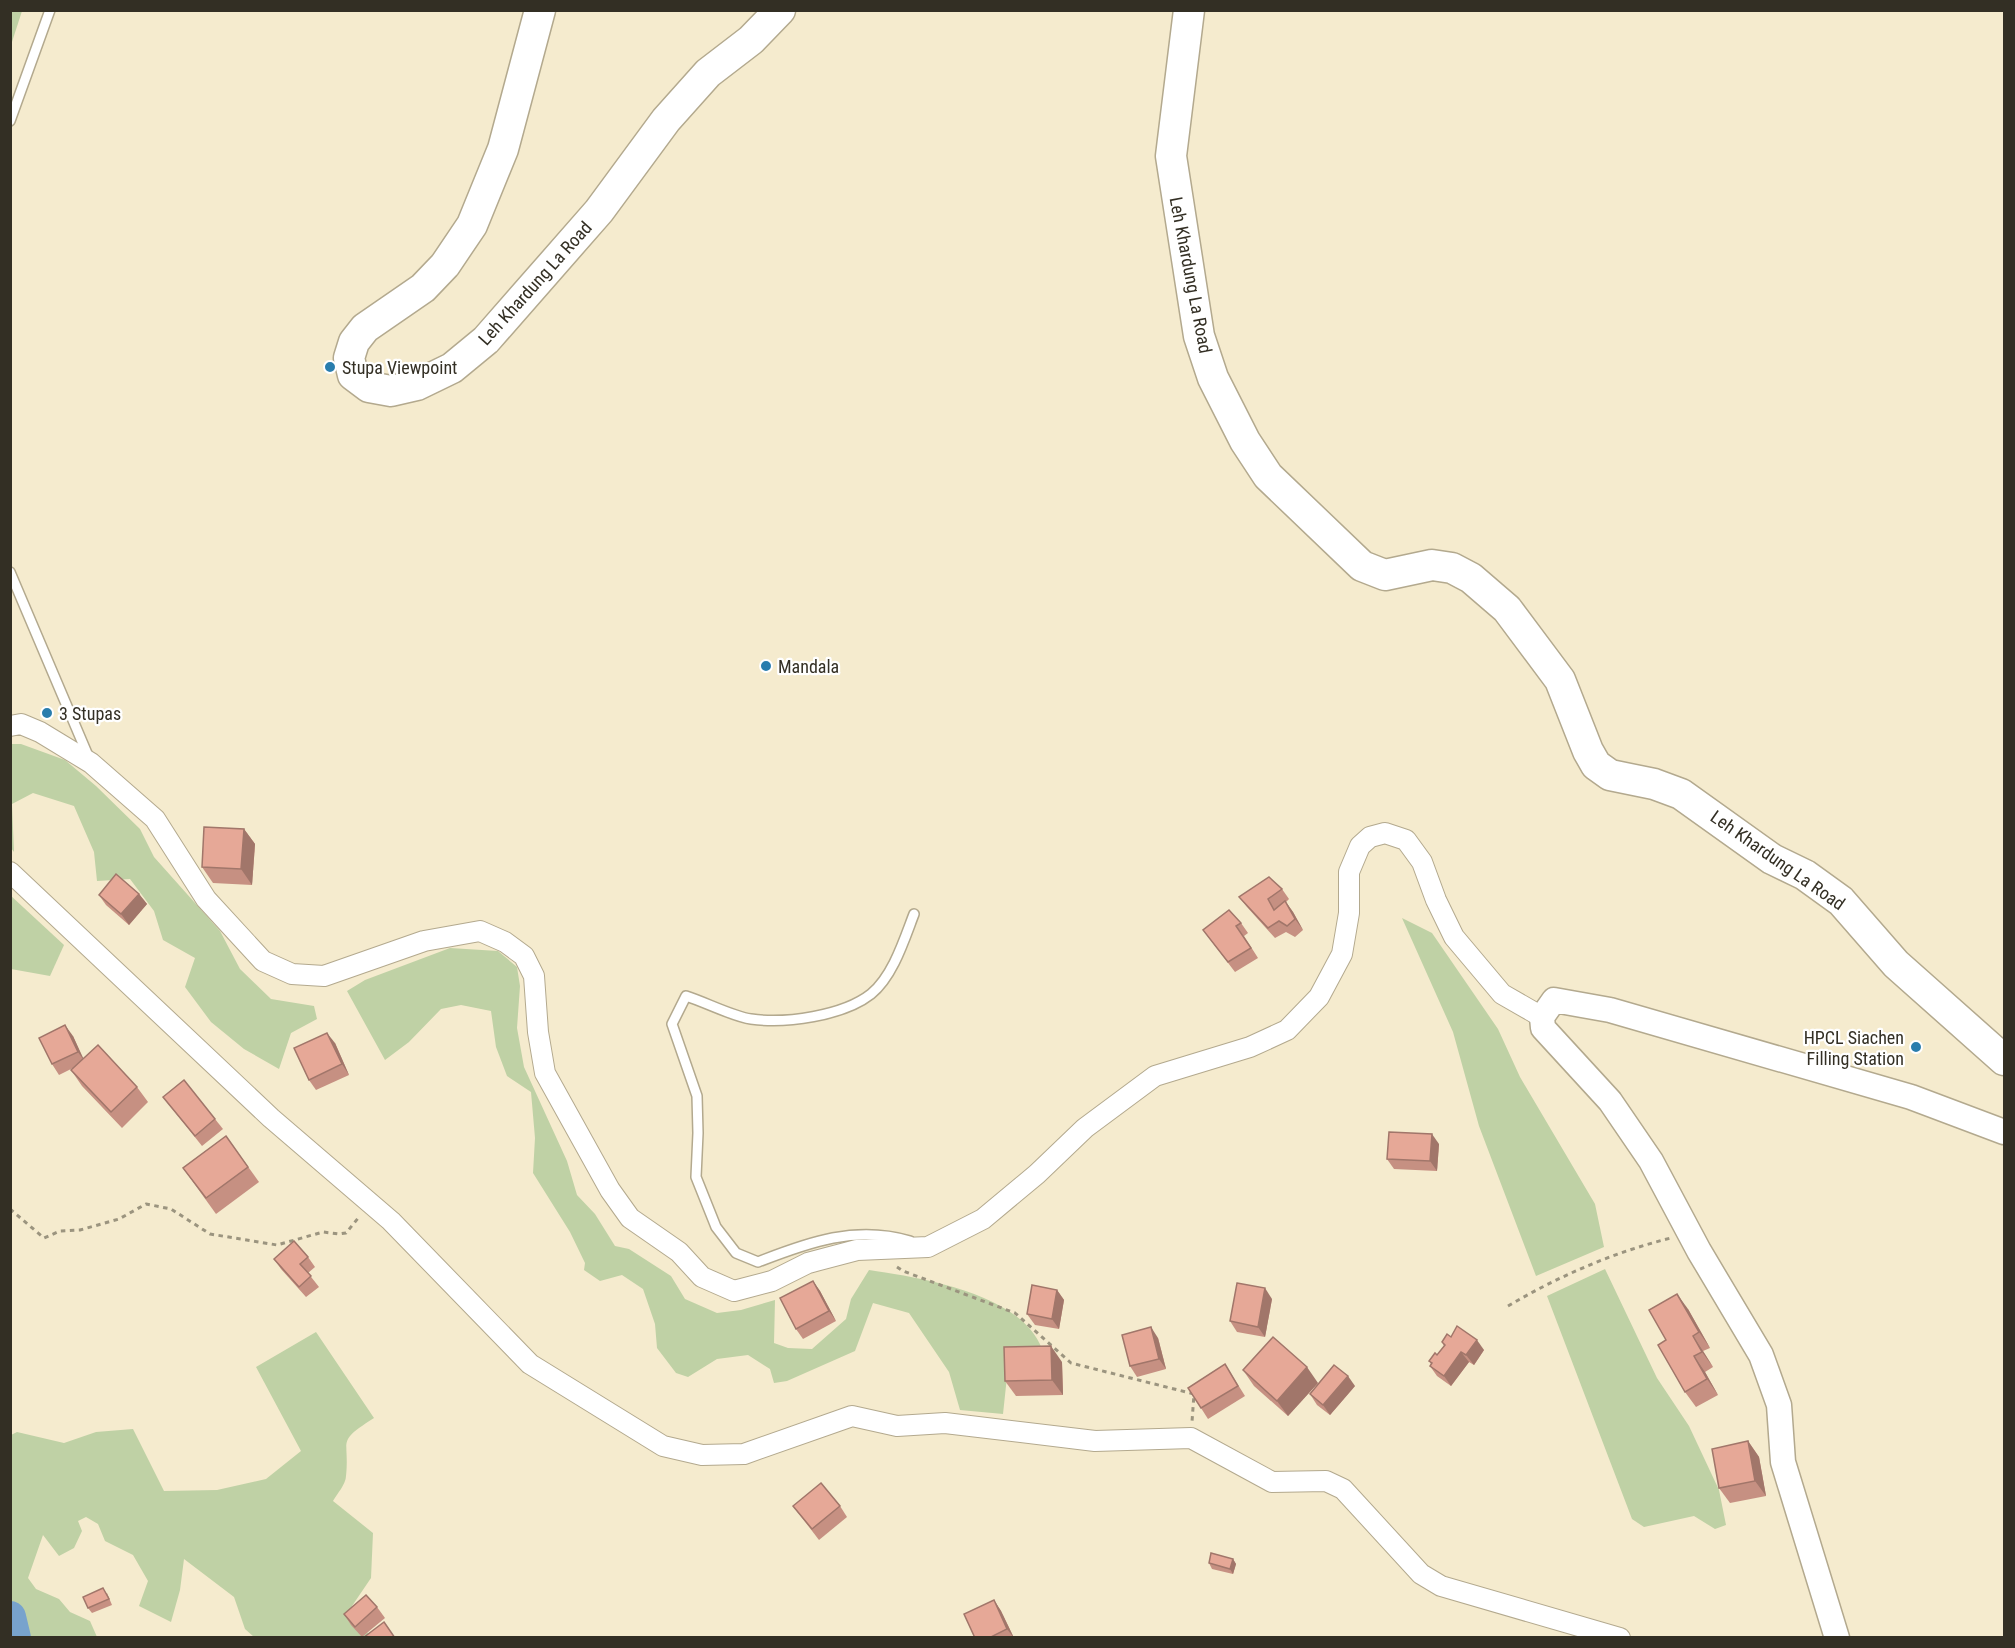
<svg xmlns="http://www.w3.org/2000/svg" width="2015" height="1648" font-family="'Roboto Condensed',sans-serif">
<rect width="100%" height="100%" fill="#f5ebce"/>
<g fill="#bfd1a5">
<path d="M 11,10 L 22,11 L 11,45 L 10,11 Z"/>
<path d="M 10,744 L 21,744 L 65,760 L 96,786 L 140,829 L 154,857 L 220,931 L 240,969 L 271,999 L 314,1006 L 317,1019 L 291,1033 L 279,1069 L 244,1049 L 211,1022 L 185,987 L 195,958 L 163,940 L 154,911 L 130,879 L 97,881 L 94,852 L 74,806 L 33,793 L 12,804 L 14,852 L 11,848 Z"/>
<path d="M 10,895 L 64,945 L 50,976 L 11,969 Z"/>
<path d="M 1402,918 L 1432,933 L 1498,1029 L 1520,1077 L 1595,1204 L 1604,1247 L 1536,1276 L 1479,1126 L 1453,1032 Z"/>
<path d="M 450,948 L 498,951 L 517,967 L 520,986 L 517,1028 L 524,1067 L 567,1161 L 577,1195 L 595,1214 L 615,1246 L 629,1249 L 671,1276 L 685,1299 L 717,1313 L 741,1310 L 775,1300 L 774,1343 L 788,1348 L 812,1349 L 846,1319 L 851,1299 L 869,1270 C 922,1278 1028,1294 1044,1355 L 1009,1358 L 1003,1414 L 960,1410 L 949,1372 L 909,1313 L 873,1303 L 855,1351 L 787,1381 L 774,1383 L 770,1369 L 748,1355 L 717,1359 L 688,1377 L 676,1373 L 657,1348 L 655,1324 L 643,1289 L 622,1275 L 600,1281 L 584,1270 L 585,1263 L 570,1232 L 533,1173 L 535,1138 L 531,1092 L 507,1076 L 496,1047 L 491,1011 L 461,1005 L 441,1009 L 409,1042 L 385,1060 L 347,991 L 365,980 Z"/>
<path d="M 1605,1269 L 1657,1378 L 1689,1426 L 1719,1490 L 1726,1525 L 1715,1529 L 1694,1516 L 1644,1527 L 1632,1519 L 1547,1296 Z"/>
<path d="M 316,1332 L 374,1418 C 335,1443 350,1438 346,1476 C 346,1484 337,1494 333,1501 L 373,1533 L 371,1578 L 352,1606 L 350,1622 L 375,1637 L 254,1637 L 245,1629 L 234,1597 L 184,1559 L 180,1590 L 171,1622 L 139,1606 L 148,1581 L 133,1555 L 105,1541 L 98,1524 L 86,1517 L 78,1521 L 82,1531 L 74,1548 L 59,1556 L 43,1535 L 28,1578 L 36,1589 L 59,1599 L 70,1612 L 90,1621 L 97,1637 L 11,1638 L 11,1435 L 17,1432 L 64,1443 L 96,1432 L 133,1429 L 164,1491 L 217,1490 L 266,1479 L 301,1451 L 256,1367 Z"/>
</g>
<g fill="none" stroke-linecap="round" stroke-linejoin="round">
<path stroke="#78a3cd" stroke-width="32" d="M 10,1617 L 15,1638"/>
<g stroke="#b3a98e" stroke-width="12">
<g id="service">
<path d="M 10,121 L 50,10"/>
<path d="M 10,572 L 89,758"/>
<path d="M 910,1241 C 856,1225 809,1242 758,1262 L 736,1253 L 716,1227 L 696,1177 L 698,1133 L 697,1096 L 672,1024 L 686,996 C 705,1002 734,1017 751,1019 C 785,1024 843,1016 871,994 C 893,976 904,940 914,914"/>
</g>
</g>
<g stroke="#b3a98e" stroke-width="22">
<g id="minor">
<path d="M 10,726 L 21,724 L 40,732 L 91,763 L 155,819 L 206,899 L 263,961 L 292,974 L 324,976 L 424,941 L 480,931 L 505,942 L 524,956 L 534,976 L 538,1032 L 545,1073 L 610,1190 L 630,1218 L 679,1252 L 702,1277 L 734,1291 L 772,1281 L 808,1263 L 857,1250 L 928,1247 L 983,1219 L 1037,1174 L 1085,1128 L 1155,1076 L 1250,1047 L 1287,1030 L 1319,997 L 1342,954 L 1349,913 L 1349,872 L 1360,846 L 1370,837 L 1385,833 L 1406,840 L 1422,862 L 1436,900 L 1454,937 L 1502,994 L 1542,1017"/>
<path d="M 10,872 L 271,1118 L 391,1221 L 530,1364 L 663,1446 L 702,1455 L 744,1454 L 852,1416 L 897,1426 L 945,1423 L 1095,1441 L 1191,1438 L 1272,1482 L 1326,1481 L 1343,1489 L 1421,1574 L 1441,1586 L 1620,1638"/>
</g>
</g>
<g stroke="#b3a98e" stroke-width="27">
<path id="tertiary" d="M 1837,1638 L 1783,1462 L 1779,1405 L 1761,1355 L 1699,1251 L 1651,1161 L 1610,1101 L 1543,1028 L 1542,1017 L 1554,1000 L 1610,1010 L 1911,1097 L 2004,1132"/>
</g>
<g stroke="#b3a98e" stroke-width="33">
<g id="primary">
<path d="M 540,10 L 503,149 L 472,225 L 445,265 L 423,288 L 365,328 L 354,342 L 349,358 L 353,375 L 369,387 L 391,391 L 417,385 L 452,368 L 486,340 L 599,211 L 666,120 L 708,73 L 751,40 L 780,10"/>
<path d="M 1189,10 L 1171,156 L 1199,336 L 1213,378 L 1245,441 L 1268,476 L 1362,566 L 1385,575 L 1432,565 L 1452,568 L 1471,578 L 1507,609 L 1560,680 L 1588,751 L 1596,765 L 1610,775 L 1654,784 L 1681,794 L 1772,859 L 1805,875 L 1841,901 L 1896,964 L 2004,1060"/>
</g>
</g>
<g stroke="#9b947f" stroke-width="3" stroke-dasharray="4.5 4.5" stroke-linecap="butt">
<path d="M 10,1209 L 44,1238 L 60,1231 L 80,1230 L 119,1219 L 146,1204 L 171,1209 L 210,1234 L 277,1245 L 323,1232 L 339,1234 L 346,1233 L 359,1217"/>
<path d="M 897,1267 L 903,1271 L 1015,1313 L 1071,1363 L 1194,1394 L 1192,1422"/>
<path d="M 1508,1306 C 1559,1276 1614,1252 1671,1238"/>
</g>
<use href="#service" stroke="#fff" stroke-width="9"/>
<use href="#minor" stroke="#fff" stroke-width="20"/>
<use href="#tertiary" stroke="#fff" stroke-width="24"/>
<use href="#primary" stroke="#fff" stroke-width="30"/>
</g>
<g fill="#c69082">
<path d="M 244,829 L 255,844 L 252,885 L 213,883 L 202,867 Z"/>
<path d="M 1282,889 L 1289,899 L 1286,902 L 1293,912 L 1303,930 L 1295,937 L 1286,932 L 1275,938 L 1247,907 L 1239,897 Z"/>
<path d="M 139,894 L 147,904 L 129,925 L 106,905 L 99,895 Z"/>
<path d="M 1241,923 L 1248,933 L 1244,936 L 1258,958 L 1235,972 L 1203,930 Z"/>
<path d="M 73,1036 L 83,1059 L 137,1087 L 148,1102 L 122,1128 L 82,1086 L 71,1070 L 75,1067 L 59,1075 L 52,1064 Z"/>
<path d="M 335,1043 L 349,1075 L 316,1090 L 309,1080 Z"/>
<path d="M 163,1097 L 215,1119 L 223,1129 L 202,1146 Z"/>
<path d="M 226,1136 L 259,1182 L 216,1214 L 183,1168 Z"/>
<path d="M 1439,1144 L 1437,1171 L 1394,1169 L 1387,1159 Z"/>
<path d="M 308,1257 L 315,1267 L 308,1273 L 319,1287 L 306,1297 L 281,1269 L 274,1259 Z"/>
<path d="M 813,1281 L 820,1291 L 836,1321 L 803,1339 L 796,1329 Z"/>
<path d="M 1057,1290 L 1064,1300 L 1059,1329 L 1035,1325 L 1027,1314 Z"/>
<path d="M 1272,1299 L 1265,1337 L 1237,1332 L 1230,1321 Z"/>
<path d="M 1688,1309 L 1710,1348 L 1703,1351 L 1713,1367 L 1705,1372 L 1718,1395 L 1696,1407 L 1685,1392 L 1666,1340 Z"/>
<path d="M 1451,1337 L 1484,1350 L 1474,1365 L 1469,1362 L 1451,1386 L 1437,1376 L 1430,1366 L 1431,1364 L 1429,1361 L 1437,1355 L 1444,1346 L 1442,1342 Z"/>
<path d="M 1158,1338 L 1166,1369 L 1137,1377 L 1130,1366 Z"/>
<path d="M 1062,1362 L 1063,1395 L 1016,1396 L 1005,1381 Z"/>
<path d="M 1225,1364 L 1245,1396 L 1208,1419 L 1201,1408 Z"/>
<path d="M 1243,1370 L 1318,1383 L 1288,1416 L 1254,1386 Z"/>
<path d="M 1355,1386 L 1330,1415 L 1317,1405 L 1310,1394 Z"/>
<path d="M 1748,1441 L 1759,1457 L 1766,1496 L 1730,1503 L 1719,1488 Z"/>
<path d="M 793,1506 L 840,1506 L 847,1517 L 819,1540 Z"/>
<path d="M 1233,1559 L 1236,1564 L 1233,1574 L 1212,1569 L 1209,1563 Z"/>
<path d="M 107,1593 L 112,1605 L 92,1613 L 88,1608 Z"/>
<path d="M 994,1600 L 1001,1611 L 1014,1638 L 975,1638 Z"/>
<path d="M 377,1607 L 385,1618 L 362,1637 L 351,1625 L 344,1614 Z"/>
</g>
<g fill="#a1766a">
<path d="M 244,829 L 255,844 L 252,885 L 241,869 Z"/>
<path d="M 139,894 L 147,904 L 129,925 L 121,914 Z"/>
<path d="M 1285,901 L 1293,912 L 1303,930 L 1295,919 Z"/>
<path d="M 65,1025 L 73,1036 L 85,1062 L 78,1052 Z"/>
<path d="M 327,1033 L 335,1043 L 349,1075 L 342,1064 Z"/>
<path d="M 1432,1134 L 1439,1144 L 1437,1171 L 1430,1161 Z"/>
<path d="M 813,1281 L 820,1291 L 836,1321 L 829,1311 Z"/>
<path d="M 1265,1288 L 1272,1299 L 1265,1337 L 1258,1327 Z"/>
<path d="M 1057,1290 L 1064,1300 L 1059,1329 L 1052,1319 Z"/>
<path d="M 1677,1294 L 1688,1309 L 1710,1348 L 1699,1332 Z"/>
<path d="M 1151,1327 L 1158,1338 L 1166,1369 L 1159,1359 Z"/>
<path d="M 1693,1336 L 1703,1351 L 1713,1367 L 1702,1352 Z"/>
<path d="M 1477,1340 L 1484,1350 L 1474,1365 L 1466,1355 Z"/>
<path d="M 1051,1346 L 1062,1362 L 1063,1395 L 1052,1380 Z"/>
<path d="M 1461,1352 L 1469,1362 L 1451,1386 L 1444,1376 Z"/>
<path d="M 1694,1356 L 1705,1372 L 1718,1395 L 1707,1379 Z"/>
<path d="M 1307,1367 L 1318,1383 L 1288,1416 L 1277,1401 Z"/>
<path d="M 1348,1376 L 1355,1386 L 1330,1415 L 1323,1405 Z"/>
<path d="M 1748,1441 L 1759,1457 L 1766,1496 L 1755,1481 Z"/>
<path d="M 1233,1559 L 1236,1564 L 1233,1574 L 1230,1569 Z"/>
<path d="M 994,1600 L 1001,1611 L 1014,1638 L 1007,1629 Z"/>
</g>
<g fill="#e6a897" stroke="#a1766a" stroke-width="1.5">
<path d="M 204,827 L 244,829 L 241,869 L 202,867 Z"/>
<path d="M 116,874 L 139,894 L 121,914 L 99,895 Z"/>
<path d="M 1269,877 L 1282,889 L 1268,899 L 1274,910 L 1285,901 L 1295,919 L 1287,926 L 1279,921 L 1268,928 L 1239,897 Z"/>
<path d="M 1229,910 L 1241,923 L 1236,926 L 1251,948 L 1228,962 L 1203,930 Z"/>
<path d="M 65,1025 L 78,1052 L 52,1064 L 39,1038 Z"/>
<path d="M 327,1033 L 342,1064 L 309,1080 L 294,1048 Z"/>
<path d="M 98,1045 L 137,1087 L 111,1112 L 71,1070 Z"/>
<path d="M 184,1080 L 215,1119 L 195,1136 L 163,1097 Z"/>
<path d="M 1389,1132 L 1432,1134 L 1430,1161 L 1387,1159 Z"/>
<path d="M 226,1136 L 248,1167 L 206,1198 L 183,1168 Z"/>
<path d="M 294,1241 L 308,1257 L 300,1264 L 311,1276 L 299,1287 L 274,1259 Z"/>
<path d="M 813,1281 L 829,1311 L 796,1329 L 780,1298 Z"/>
<path d="M 1237,1283 L 1265,1288 L 1258,1327 L 1230,1321 Z"/>
<path d="M 1032,1285 L 1057,1290 L 1052,1319 L 1027,1314 Z"/>
<path d="M 1677,1294 L 1699,1332 L 1693,1336 L 1702,1352 L 1694,1356 L 1707,1379 L 1685,1392 L 1658,1345 L 1666,1340 L 1649,1310 Z"/>
<path d="M 1457,1326 L 1477,1340 L 1466,1355 L 1461,1352 L 1444,1376 L 1430,1366 L 1432,1363 L 1429,1361 L 1435,1353 L 1437,1355 L 1445,1345 L 1442,1342 L 1447,1334 L 1451,1337 Z"/>
<path d="M 1151,1327 L 1159,1359 L 1130,1366 L 1122,1335 Z"/>
<path d="M 1273,1337 L 1307,1367 L 1277,1401 L 1243,1370 Z"/>
<path d="M 1051,1346 L 1052,1380 L 1005,1381 L 1004,1347 Z"/>
<path d="M 1225,1364 L 1238,1386 L 1201,1408 L 1188,1388 Z"/>
<path d="M 1334,1365 L 1348,1376 L 1323,1405 L 1310,1394 Z"/>
<path d="M 1748,1441 L 1755,1481 L 1719,1488 L 1712,1449 Z"/>
<path d="M 821,1483 L 840,1506 L 812,1529 L 793,1506 Z"/>
<path d="M 1211,1553 L 1233,1559 L 1230,1569 L 1209,1563 Z"/>
<path d="M 103,1588 L 109,1599 L 88,1608 L 83,1597 Z"/>
<path d="M 366,1595 L 377,1607 L 355,1627 L 344,1614 Z"/>
<path d="M 994,1600 L 1007,1629 L 989,1638 L 975,1638 L 964,1614 Z"/>
<path d="M 384,1622 L 395,1638 L 363,1638 Z"/>
</g>
<g fill="#297dad" stroke="#fff" stroke-width="2">
<circle cx="330" cy="367" r="6"/>
<circle cx="766" cy="666" r="6"/>
<circle cx="47" cy="713" r="6"/>
<circle cx="1916" cy="1047" r="6"/>
</g>
<g text-anchor="middle" dominant-baseline="central" stroke-width="4.5" stroke-linejoin="round" paint-order="stroke">
<g font-size="18" fill="#332f24" stroke="#fff">
<text transform="translate(1191 275) rotate(79)">Leh Khardung La Road</text>
<text transform="translate(535 283) rotate(-48)">Leh Khardung La Road</text>
<text transform="translate(1778 860) rotate(35)">Leh Khardung La Road</text>
</g>
<g font-size="18" fill="#332f24" stroke="#fff" text-anchor="start">
<text x="342" y="367">Stupa Viewpoint</text>
<text x="778" y="666">Mandala</text>
<text x="59" y="713">3 Stupas</text>
<text x="1904" y="1037" text-anchor="end">HPCL Siachen<tspan x="1904" dy="21">Filling Station</tspan></text>
</g>
</g>
<rect width="2015" height="1648" fill="none" stroke="#332f24" stroke-width="24"/>
</svg>
